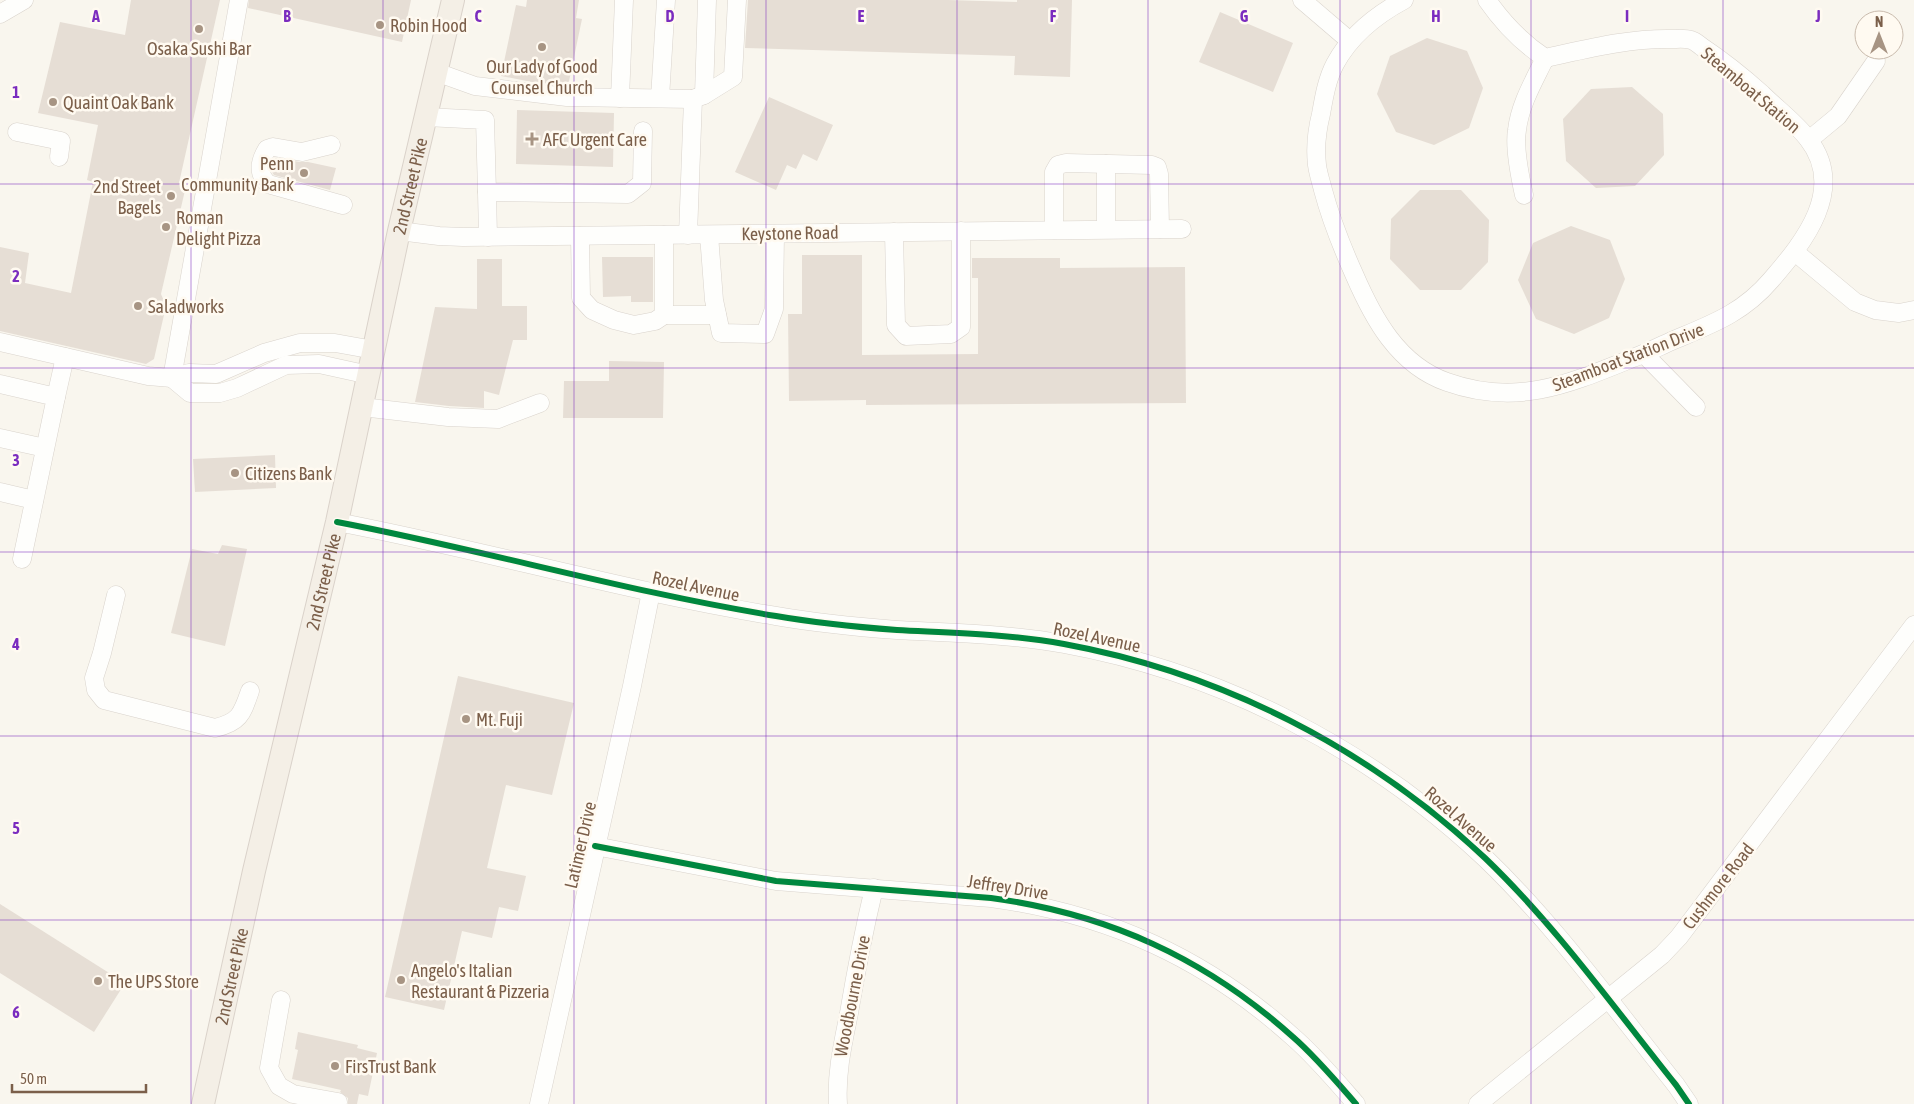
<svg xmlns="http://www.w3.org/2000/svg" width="1914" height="1104" font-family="'Asap Condensed',sans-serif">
<rect width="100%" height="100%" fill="#f9f6ee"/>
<g fill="#e6ded5">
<path d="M 131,0 L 220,0 L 179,183 L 186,186 L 161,294 L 166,306 L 154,359 L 146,364 L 0,331 L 0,247 L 29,253 L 25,283 L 71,293 L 93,182 L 87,180 L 98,125 L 38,113 L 60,22 L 125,35 Z"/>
<path d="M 249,0 L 411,0 L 402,42 L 248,8 Z"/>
<path d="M 527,0 L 579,0 L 576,18 L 582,19 L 568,86 L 532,82 L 501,76 L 516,5 L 526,7 Z"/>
<path d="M 748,0 L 948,0 L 1017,2 L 1017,0 L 1072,0 L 1070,77 L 1014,75 L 1015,56 L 745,48 Z"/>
<path d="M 1220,12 L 1293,43 L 1273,92 L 1199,62 Z"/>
<path d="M 1427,38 L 1467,51 L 1483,88 L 1469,128 L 1434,145 L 1396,132 L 1377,94 L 1390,56 Z"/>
<path d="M 1632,87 L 1663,114 L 1664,155 L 1635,186 L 1596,188 L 1566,161 L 1563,119 L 1591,89 Z"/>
<path d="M 769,97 L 833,125 L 817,161 L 803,154 L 796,169 L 787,165 L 776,190 L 735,172 Z"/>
<path d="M 517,110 L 614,113 L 613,167 L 516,164 Z"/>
<path d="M 275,158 L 300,162 L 308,162 L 336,168 L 330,190 L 274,175 L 272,172 Z"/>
<path d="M 1420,190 L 1461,190 L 1489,220 L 1488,262 L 1461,290 L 1420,290 L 1390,259 L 1391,219 Z"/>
<path d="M 1571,226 L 1610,240 L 1625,279 L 1609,318 L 1574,334 L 1536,319 L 1518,280 L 1533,243 Z"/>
<path d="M 802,255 L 862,255 L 862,355 L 978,354 L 978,278 L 972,278 L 972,258 L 1060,258 L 1060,268 L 1185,267 L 1186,403 L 866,405 L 866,400 L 789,401 L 788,314 L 802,314 Z"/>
<path d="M 602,257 L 653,257 L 653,302 L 631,302 L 631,296 L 603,297 Z"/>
<path d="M 477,259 L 502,259 L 502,306 L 527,306 L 527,340 L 513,340 L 499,395 L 484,391 L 484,408 L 449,406 L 415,402 L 435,307 L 477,309 Z"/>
<path d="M 609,361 L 664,362 L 663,418 L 563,418 L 564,381 L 609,381 Z"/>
<path d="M 275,455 L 276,488 L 195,492 L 193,459 Z"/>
<path d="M 222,545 L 247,549 L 225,646 L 171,633 L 192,549 L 218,554 Z"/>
<path d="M 458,676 L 574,703 L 552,795 L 506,785 L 487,868 L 526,876 L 518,911 L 499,907 L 492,938 L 462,931 L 444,1010 L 385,997 Z"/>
<path d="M 0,904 L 125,983 L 94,1032 L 0,973 Z"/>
<path d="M 298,1032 L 358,1045 L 357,1048 L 377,1053 L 368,1096 L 359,1094 L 357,1104 L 348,1104 L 348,1098 L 340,1092 L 341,1090 L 292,1079 L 298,1050 L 295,1049 Z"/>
</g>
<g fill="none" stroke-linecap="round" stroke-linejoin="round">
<g stroke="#d9d3cc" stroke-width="19">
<g id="minor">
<path d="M 1302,0 L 1350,41"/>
<path d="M 1404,0 C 1376,15 1350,36 1335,64 C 1327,79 1324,97 1321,114 C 1317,130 1315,148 1317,165 C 1318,173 1321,182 1323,190 C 1331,220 1341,245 1354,274 C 1373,318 1398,365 1447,382 C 1517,407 1569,384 1633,358 C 1647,353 1660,346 1674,340 C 1712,324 1743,313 1771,280 C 1804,242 1847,189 1808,139 C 1795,122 1777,109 1762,94 C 1743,77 1723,61 1702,47 C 1698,44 1695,41 1691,40 C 1685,38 1677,39 1672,39 C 1629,38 1587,49 1545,58 C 1521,42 1503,23 1487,0"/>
<path d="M 0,14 L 24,0"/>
<path d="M 436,72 L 475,86 L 567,97 L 693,99"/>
<path d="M 704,95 L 707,0"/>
<path d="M 620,98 L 624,0"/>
<path d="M 660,98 L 666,0"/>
<path d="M 426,117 L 485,120 L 487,192 L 628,194 L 642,183 L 643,131"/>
<path d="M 17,132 L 61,141 L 59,157"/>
<path d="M 1809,140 L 1838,116 L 1876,61"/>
<path d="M 331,145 L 302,152 L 273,147 L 267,149 C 259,162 257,173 268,184 L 343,205"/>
<path d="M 487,192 L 488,237"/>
<path d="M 1524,195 C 1520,177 1514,147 1517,130 C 1520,104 1534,81 1545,58"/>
<path d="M 1106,229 L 1106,164"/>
<path d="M 1054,230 L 1054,172 L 1058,165 L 1066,163 L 1152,165 L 1157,167 L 1159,174 L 1160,229"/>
<path d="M 399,231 L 439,236 L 463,237 L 1182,229"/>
<path d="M 894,232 L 896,325 L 906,336 L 951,334 L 961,327 L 961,231"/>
<path d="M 688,235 L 693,99 L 704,95 L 733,77 L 737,0"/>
<path d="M 709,235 L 714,300 L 721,333 L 765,334 L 774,309 L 775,234"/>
<path d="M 580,236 L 581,298 L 592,310 L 614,320 L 634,325 L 655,321 L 664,315 L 664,235"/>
<path d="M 1795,252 L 1855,302 L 1875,310 L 1899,313 L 1914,310"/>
<path d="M 664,315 L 717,315"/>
<path d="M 0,342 L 148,376 L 172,378 L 189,373 L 216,374 L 264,353 L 300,343 L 335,343 L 374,350"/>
<path d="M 1644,354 L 1696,407"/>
<path d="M 172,378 L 239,0"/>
<path d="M 172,378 L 190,393 L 220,393 L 237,388 L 286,365 L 319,364 L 369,375"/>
<path d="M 0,384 L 56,397 L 22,559"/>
<path d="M 56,397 L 65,357"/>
<path d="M 362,407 L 448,417 L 498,419 L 540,403"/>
<path d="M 0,438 L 45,448"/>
<path d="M 0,492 L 34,500"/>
<path d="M 337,522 C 484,550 628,592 776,616 C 816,623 857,627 897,630 C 953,633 1009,634 1064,644 C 1222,673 1368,748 1485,858 C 1556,926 1615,1009 1676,1085 L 1689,1104"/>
<path d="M 116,595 L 102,653 L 94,678 L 96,690 L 104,700 L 215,728 C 240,722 242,714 250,691"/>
<path d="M 595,846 L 776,881 L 991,898 C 1108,914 1205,958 1293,1037 C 1316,1057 1336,1081 1356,1104"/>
<path d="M 281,1000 L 269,1068 L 279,1086 L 293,1094 L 338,1102"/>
<path d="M 539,1104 L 632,686 L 651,592"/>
<path d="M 838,1104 C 836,1073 843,1043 849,1013 C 856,971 864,930 874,888"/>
<path d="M 1478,1104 L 1662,955 L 1679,937 L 1914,625"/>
</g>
</g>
<g stroke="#dad2ca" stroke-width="24">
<g id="major">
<path id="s1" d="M 203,1104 L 254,871 L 337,522 L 399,231 L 453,0"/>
</g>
</g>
<use href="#minor" stroke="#fefefc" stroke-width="18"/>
<use href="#major" stroke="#f4efe6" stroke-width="22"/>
<g stroke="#fffaf1" stroke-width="9">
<g id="cycleway">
<path d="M 337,522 C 484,550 628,592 776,616 C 816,623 857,627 897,630 C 953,633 1009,634 1064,644 C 1222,673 1368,748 1485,858 C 1556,926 1615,1009 1676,1085 L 1689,1104"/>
<path d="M 595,846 L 776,881 L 991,898 C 1108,914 1205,958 1293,1037 C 1316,1057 1336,1081 1356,1104"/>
</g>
</g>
<use href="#cycleway" stroke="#00873e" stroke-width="6"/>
</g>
<path fill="none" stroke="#7b2cbf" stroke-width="1" stroke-opacity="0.55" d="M 191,0 L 191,1104M 383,0 L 383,1104M 574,0 L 574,1104M 766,0 L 766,1104M 957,0 L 957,1104M 1148,0 L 1148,1104M 1340,0 L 1340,1104M 1531,0 L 1531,1104M 1723,0 L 1723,1104M 0,184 L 1914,184M 0,368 L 1914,368M 0,552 L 1914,552M 0,736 L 1914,736M 0,920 L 1914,920"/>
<g fill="#a79483" stroke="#fffaf1" stroke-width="2">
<circle cx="380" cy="25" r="5"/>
<circle cx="199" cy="29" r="5"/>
<circle cx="542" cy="47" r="5"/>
<circle cx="53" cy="102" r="5"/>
<path d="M529.5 131.5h5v5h5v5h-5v5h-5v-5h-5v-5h5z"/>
<circle cx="304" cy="173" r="5"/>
<circle cx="171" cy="196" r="5"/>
<circle cx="166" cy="227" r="5"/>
<circle cx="138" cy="306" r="5"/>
<circle cx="235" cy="473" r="5"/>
<circle cx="466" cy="719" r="5"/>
<circle cx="401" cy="980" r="5"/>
<circle cx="98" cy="981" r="5"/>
<circle cx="335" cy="1066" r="5"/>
</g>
<g text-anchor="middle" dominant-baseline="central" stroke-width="5" stroke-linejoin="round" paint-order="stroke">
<g font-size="18" fill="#7b5f4a" stroke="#fffaf1" text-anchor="start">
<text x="390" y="25">Robin Hood</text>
<text x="199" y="48" text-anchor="middle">Osaka Sushi Bar</text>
<text x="542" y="66" text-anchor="middle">Our Lady of Good<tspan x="542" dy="21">Counsel Church</tspan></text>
<text x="63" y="102">Quaint Oak Bank</text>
<text x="543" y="139">AFC Urgent Care</text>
<text x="294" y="163" text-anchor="end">Penn<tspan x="294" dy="21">Community Bank</tspan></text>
<text x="161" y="186" text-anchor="end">2nd Street<tspan x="161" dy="21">Bagels</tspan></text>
<text x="176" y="217">Roman<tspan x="176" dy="21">Delight Pizza</tspan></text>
<text x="148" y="306">Saladworks</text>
<text x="245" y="473">Citizens Bank</text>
<text x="476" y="719">Mt. Fuji</text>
<text x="411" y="970">Angelo's Italian<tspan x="411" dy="21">Restaurant &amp; Pizzeria</tspan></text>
<text x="108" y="981">The UPS Store</text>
<text x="345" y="1066">FirsTrust Bank</text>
</g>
<g font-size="18" fill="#7b5f4a" stroke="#fffaf1">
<text transform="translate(1751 90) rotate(40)">Steamboat Station</text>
<text stroke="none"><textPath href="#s1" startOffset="941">2nd Street Pike</textPath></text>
<text transform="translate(790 233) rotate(-1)">Keystone Road</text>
<text transform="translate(1628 357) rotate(-21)">Steamboat Station Drive</text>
<text stroke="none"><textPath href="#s1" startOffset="536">2nd Street Pike</textPath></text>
<text transform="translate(696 586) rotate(12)">Rozel Avenue</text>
<text transform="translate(1097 637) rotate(12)">Rozel Avenue</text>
<text transform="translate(1461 819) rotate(41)">Rozel Avenue</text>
<text transform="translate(580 845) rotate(-77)">Latimer Drive</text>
<text transform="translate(1718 886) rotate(-52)">Cushmore Road</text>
<text transform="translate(1008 887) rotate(9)">Jeffrey Drive</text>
<text stroke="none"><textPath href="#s1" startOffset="131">2nd Street Pike</textPath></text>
<text transform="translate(852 996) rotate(-79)">Woodbourne Drive</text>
</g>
</g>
<g font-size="16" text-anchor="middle" font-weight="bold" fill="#7b2cbf" stroke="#fffaf1" stroke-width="5" stroke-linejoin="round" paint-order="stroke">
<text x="96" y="22">A</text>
<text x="287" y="22">B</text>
<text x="478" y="22">C</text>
<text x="670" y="22">D</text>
<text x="861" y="22">E</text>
<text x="1053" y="22">F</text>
<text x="1244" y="22">G</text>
<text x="1436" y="22">H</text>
<text x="1627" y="22">I</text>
<text x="1818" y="22">J</text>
<text x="16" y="98">1</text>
<text x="16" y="282">2</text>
<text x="16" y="466">3</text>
<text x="16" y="650">4</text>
<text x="16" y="834">5</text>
<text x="16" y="1018">6</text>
</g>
<g transform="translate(1879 35)"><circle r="24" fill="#fffaf1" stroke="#cabcae"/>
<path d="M0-4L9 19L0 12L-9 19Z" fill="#a79483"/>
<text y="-8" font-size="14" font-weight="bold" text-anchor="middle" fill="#7b5f4a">N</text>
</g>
<path d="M12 1084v8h134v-8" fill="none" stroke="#7b5f4a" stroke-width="2.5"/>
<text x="20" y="1084" font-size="15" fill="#7b5f4a" stroke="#fffaf1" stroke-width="4" paint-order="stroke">50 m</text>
</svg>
